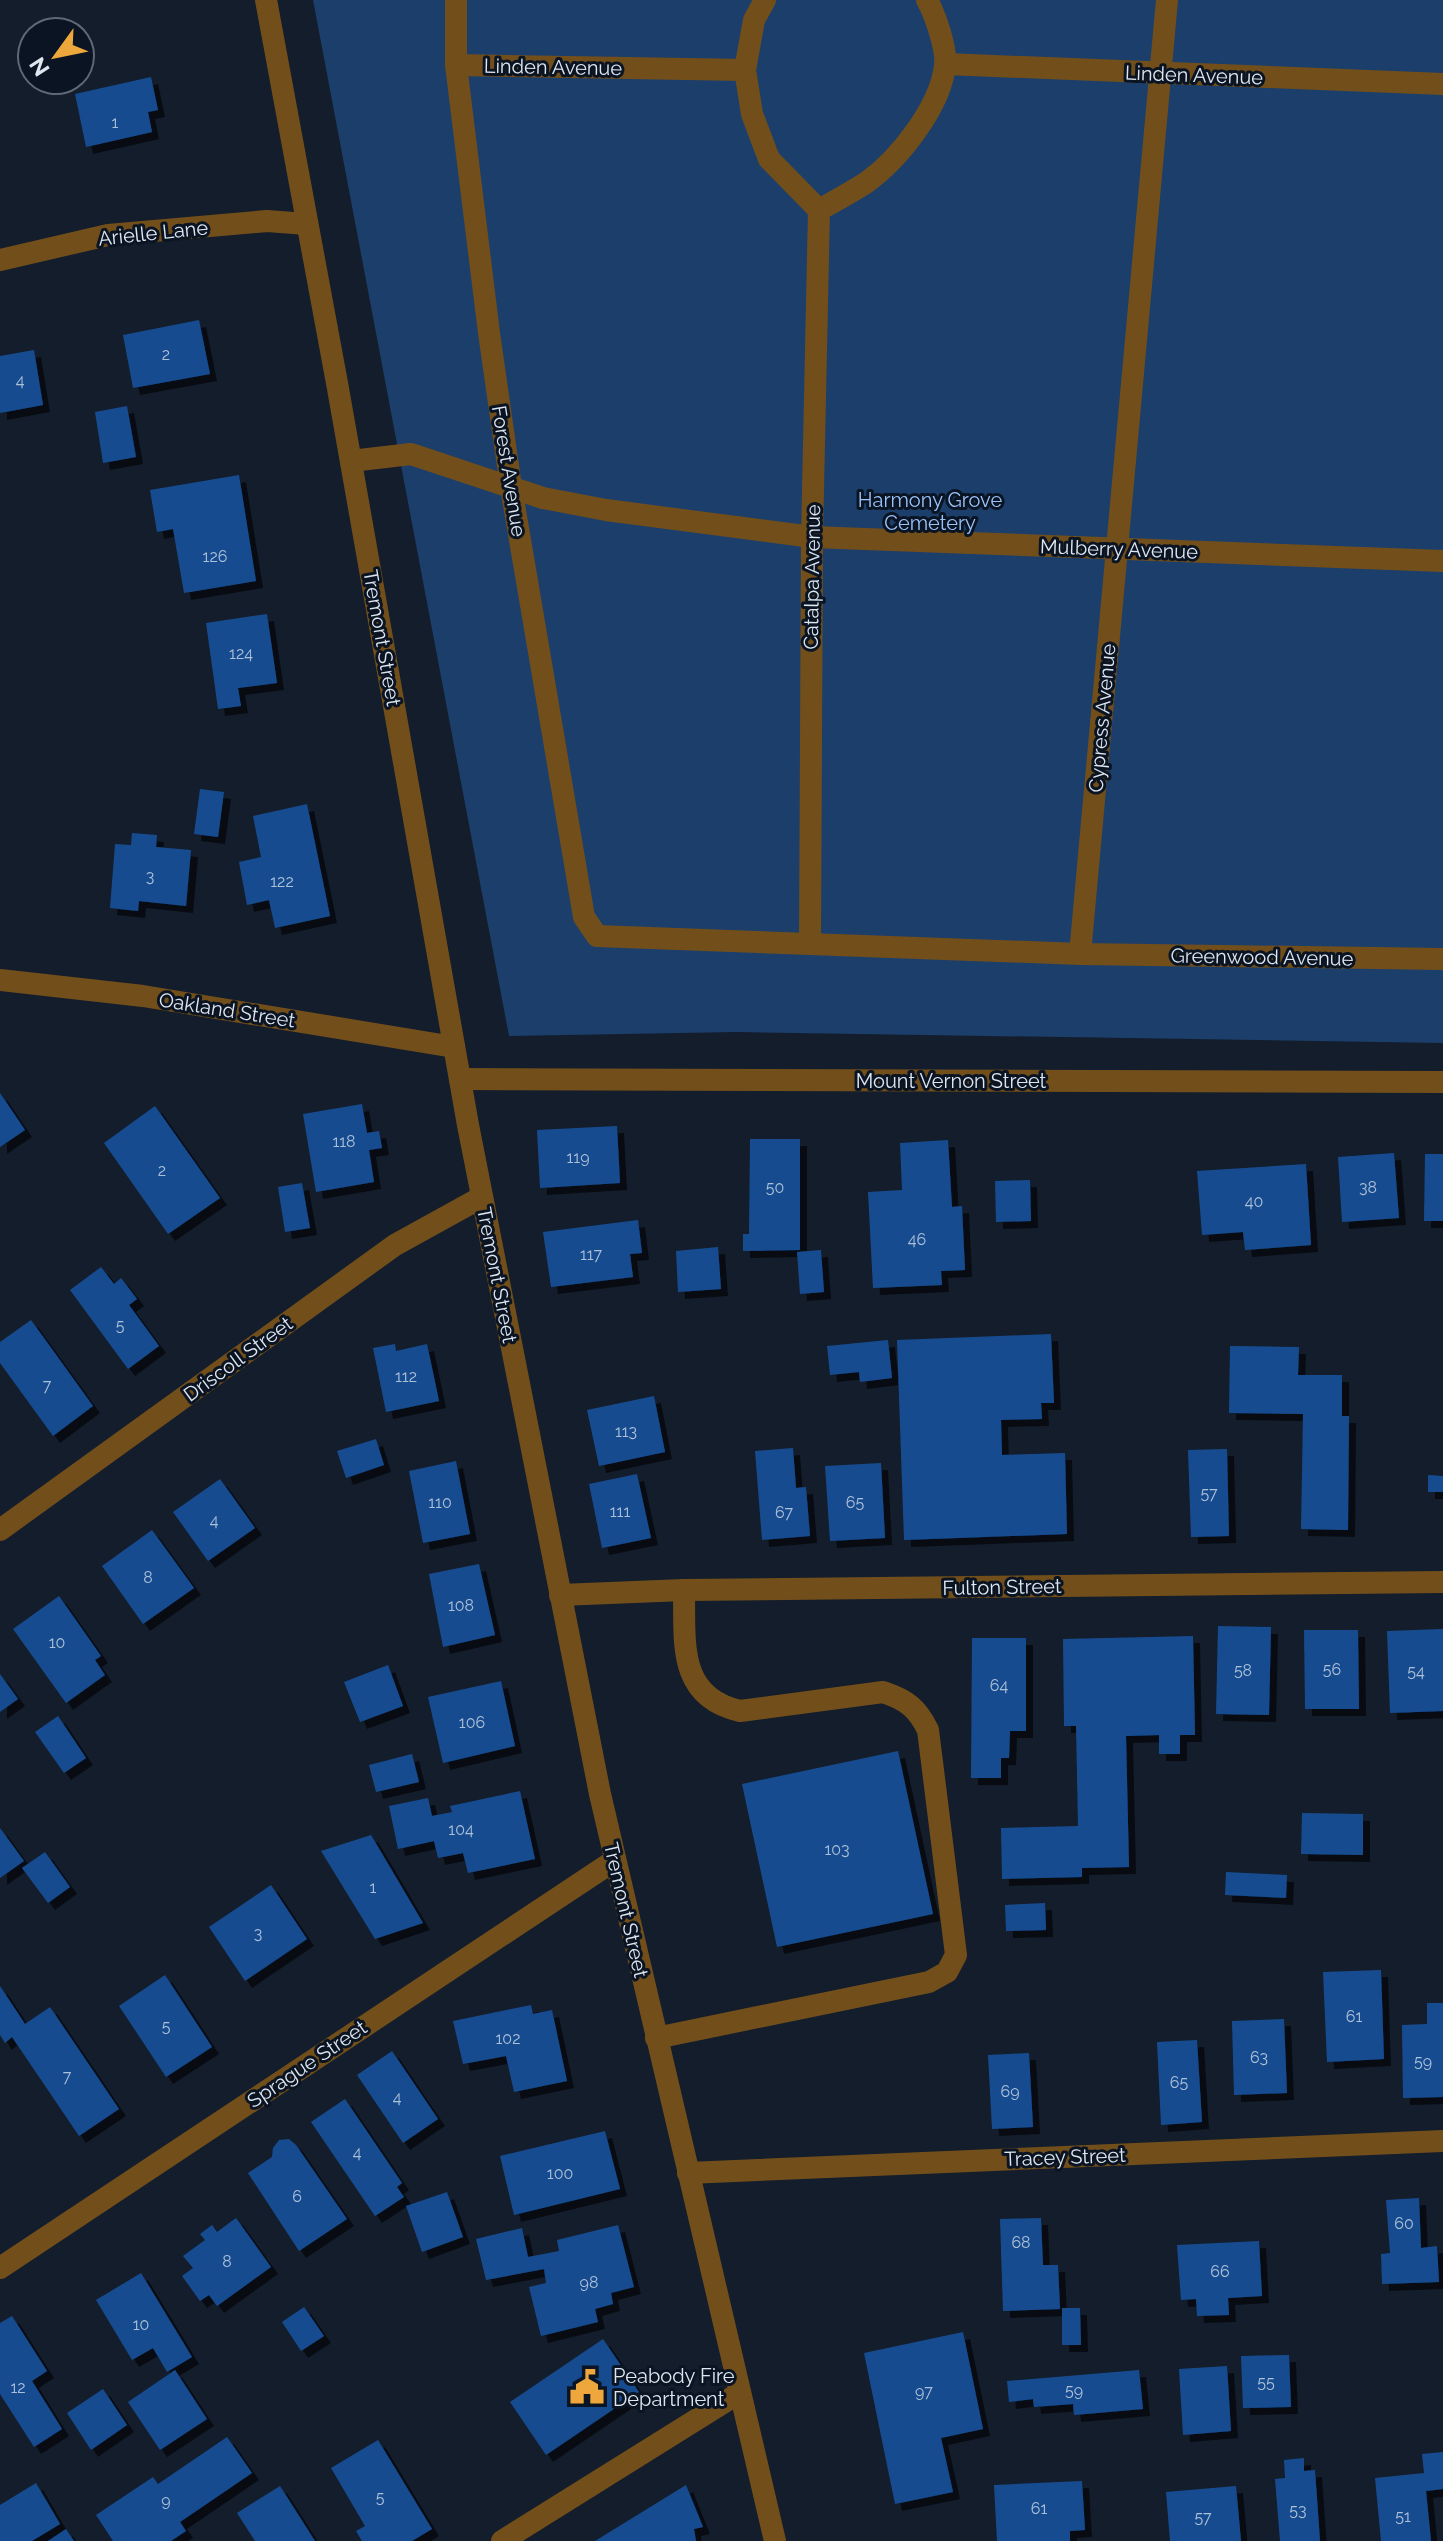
<svg xmlns="http://www.w3.org/2000/svg" width="1443" height="2541" font-family="Raleway,sans-serif">
<defs>
<filter id="shadow"><feDropShadow dx="7" dy="7" stdDeviation="0" flood-color="#0009"/></filter>
</defs>
<rect width="100%" height="100%" fill="#131d2c"/>
<path fill="#1c3e6b" d="M 313,0 L 1443,0 L 1443,1043 L 737,1032 L 509,1036 Z"/>
<g fill="#174c8f" filter="url(#shadow)">
<path d="M 151,77 L 158,110 L 148,112 L 152,132 L 86,147 L 75,94 Z"/>
<path d="M 199,320 L 210,374 L 133,388 L 123,335 Z"/>
<path d="M 34,350 L 43,405 L 0,413 L 0,356 Z"/>
<path d="M 127,406 L 136,457 L 103,463 L 95,412 Z"/>
<path d="M 239,475 L 256,581 L 184,593 L 173,529 L 157,532 L 150,490 Z"/>
<path d="M 267,614 L 277,683 L 238,688 L 241,706 L 218,709 L 206,623 Z"/>
<path d="M 200,789 L 224,792 L 218,837 L 194,834 Z"/>
<path d="M 307,804 L 330,916 L 275,928 L 269,900 L 247,905 L 239,862 L 261,857 L 253,816 Z"/>
<path d="M 132,833 L 157,835 L 156,847 L 191,850 L 186,906 L 139,901 L 138,911 L 110,908 L 115,844 L 131,845 Z"/>
<path d="M 0,1093 L 25,1130 L 0,1147 Z"/>
<path d="M 362,1104 L 367,1133 L 379,1131 L 382,1148 L 369,1150 L 374,1182 L 316,1192 L 303,1114 Z"/>
<path d="M 155,1106 L 220,1198 L 168,1234 L 104,1143 Z"/>
<path d="M 617,1126 L 620,1183 L 540,1188 L 537,1130 Z"/>
<path d="M 750,1139 L 800,1139 L 800,1250 L 743,1251 L 743,1234 L 749,1234 Z"/>
<path d="M 948,1140 L 952,1207 L 962,1206 L 965,1270 L 941,1271 L 942,1285 L 873,1288 L 868,1192 L 902,1190 L 900,1143 Z"/>
<path d="M 1394,1153 L 1399,1218 L 1342,1222 L 1338,1157 Z"/>
<path d="M 1425,1154 L 1443,1154 L 1443,1221 L 1424,1221 Z"/>
<path d="M 1306,1164 L 1311,1245 L 1245,1250 L 1243,1232 L 1202,1235 L 1197,1171 Z"/>
<path d="M 1030,1180 L 1031,1221 L 996,1222 L 995,1181 Z"/>
<path d="M 302,1183 L 310,1228 L 285,1232 L 278,1187 Z"/>
<path d="M 638,1220 L 642,1253 L 630,1254 L 633,1277 L 551,1287 L 543,1232 Z"/>
<path d="M 718,1247 L 721,1289 L 678,1292 L 676,1251 Z"/>
<path d="M 821,1250 L 824,1292 L 800,1294 L 797,1252 Z"/>
<path d="M 101,1267 L 114,1284 L 121,1278 L 137,1299 L 129,1305 L 159,1346 L 128,1369 L 70,1290 Z"/>
<path d="M 31,1320 L 93,1406 L 53,1436 L 0,1363 L 0,1342 Z"/>
<path d="M 1051,1334 L 1054,1403 L 1041,1403 L 1042,1419 L 1001,1420 L 1002,1455 L 1065,1453 L 1067,1534 L 904,1540 L 897,1340 Z"/>
<path d="M 888,1340 L 892,1378 L 860,1382 L 859,1372 L 830,1375 L 827,1346 Z"/>
<path d="M 395,1344 L 396,1351 L 427,1344 L 439,1401 L 386,1412 L 373,1348 Z"/>
<path d="M 1230,1346 L 1299,1347 L 1298,1375 L 1342,1375 L 1342,1416 L 1349,1416 L 1348,1530 L 1301,1529 L 1303,1414 L 1229,1413 Z"/>
<path d="M 654,1396 L 665,1452 L 599,1466 L 587,1410 Z"/>
<path d="M 376,1439 L 384,1465 L 346,1478 L 337,1451 Z"/>
<path d="M 793,1448 L 796,1488 L 806,1487 L 810,1536 L 762,1540 L 755,1451 Z"/>
<path d="M 1227,1449 L 1229,1536 L 1191,1537 L 1188,1450 Z"/>
<path d="M 456,1461 L 470,1534 L 423,1543 L 409,1471 Z"/>
<path d="M 881,1463 L 885,1538 L 830,1541 L 825,1466 Z"/>
<path d="M 637,1474 L 651,1538 L 602,1548 L 589,1484 Z"/>
<path d="M 1428,1475 L 1443,1476 L 1443,1492 L 1428,1492 Z"/>
<path d="M 220,1479 L 255,1528 L 208,1561 L 173,1512 Z"/>
<path d="M 152,1530 L 194,1588 L 143,1624 L 102,1566 Z"/>
<path d="M 479,1564 L 495,1635 L 443,1647 L 429,1574 Z"/>
<path d="M 59,1596 L 101,1656 L 95,1660 L 105,1675 L 66,1703 L 13,1629 Z"/>
<path d="M 1218,1626 L 1271,1627 L 1269,1715 L 1216,1714 Z"/>
<path d="M 1443,1629 L 1443,1711 L 1390,1713 L 1387,1631 Z"/>
<path d="M 1304,1630 L 1358,1630 L 1359,1709 L 1305,1709 Z"/>
<path d="M 1193,1636 L 1195,1735 L 1180,1735 L 1180,1754 L 1159,1754 L 1159,1735 L 1126,1736 L 1129,1867 L 1082,1868 L 1082,1877 L 1002,1879 L 1001,1828 L 1078,1826 L 1076,1726 L 1064,1726 L 1063,1639 Z"/>
<path d="M 972,1638 L 1026,1638 L 1026,1731 L 1010,1731 L 1009,1758 L 1001,1758 L 1001,1778 L 971,1778 Z"/>
<path d="M 388,1665 L 403,1706 L 360,1722 L 344,1682 Z"/>
<path d="M 0,1674 L 18,1699 L 0,1712 Z"/>
<path d="M 501,1681 L 515,1746 L 443,1763 L 428,1697 Z"/>
<path d="M 58,1716 L 86,1758 L 64,1773 L 35,1732 Z"/>
<path d="M 898,1751 L 933,1914 L 777,1947 L 742,1784 Z"/>
<path d="M 412,1754 L 419,1782 L 376,1792 L 369,1765 Z"/>
<path d="M 520,1791 L 535,1859 L 468,1873 L 463,1853 L 438,1858 L 434,1841 L 398,1849 L 389,1806 L 428,1798 L 432,1816 L 452,1812 L 450,1806 Z"/>
<path d="M 1302,1813 L 1363,1814 L 1363,1855 L 1301,1854 Z"/>
<path d="M 0,1828 L 24,1861 L 0,1878 Z"/>
<path d="M 371,1835 L 423,1923 L 375,1939 L 321,1851 Z"/>
<path d="M 45,1852 L 70,1887 L 48,1903 L 22,1868 Z"/>
<path d="M 1226,1872 L 1287,1875 L 1286,1898 L 1225,1895 Z"/>
<path d="M 271,1885 L 307,1939 L 245,1981 L 209,1927 Z"/>
<path d="M 1045,1903 L 1046,1930 L 1006,1931 L 1005,1905 Z"/>
<path d="M 1381,1970 L 1384,2059 L 1327,2062 L 1323,1972 Z"/>
<path d="M 165,1975 L 212,2047 L 166,2077 L 119,2006 Z"/>
<path d="M 0,1986 L 25,2024 L 50,2007 L 119,2109 L 79,2136 L 12,2037 L 5,2043 L 0,2035 Z"/>
<path d="M 1427,2003 L 1443,2003 L 1443,2097 L 1403,2098 L 1402,2025 L 1427,2024 Z"/>
<path d="M 531,2005 L 533,2014 L 552,2010 L 567,2081 L 514,2092 L 506,2056 L 463,2064 L 453,2021 Z"/>
<path d="M 1284,2019 L 1287,2093 L 1234,2095 L 1232,2021 Z"/>
<path d="M 1197,2040 L 1202,2122 L 1161,2125 L 1157,2042 Z"/>
<path d="M 392,2051 L 438,2119 L 403,2143 L 357,2075 Z"/>
<path d="M 1029,2053 L 1033,2127 L 992,2129 L 988,2055 Z"/>
<path d="M 345,2099 L 402,2183 L 397,2187 L 404,2197 L 375,2216 L 311,2122 Z"/>
<path d="M 605,2131 L 620,2189 L 514,2215 L 500,2156 Z"/>
<path d="M 289,2139 L 296,2145 L 347,2219 L 299,2251 L 248,2173 L 272,2157 L 273,2148 L 279,2140 Z"/>
<path d="M 447,2192 L 463,2237 L 422,2252 L 406,2206 Z"/>
<path d="M 1419,2198 L 1421,2248 L 1437,2246 L 1439,2282 L 1382,2284 L 1381,2254 L 1390,2253 L 1386,2200 Z"/>
<path d="M 236,2218 L 271,2267 L 217,2306 L 209,2295 L 200,2301 L 182,2276 L 193,2268 L 183,2256 L 205,2240 L 200,2234 L 212,2225 L 217,2232 Z"/>
<path d="M 1041,2218 L 1043,2265 L 1058,2265 L 1060,2309 L 1003,2311 L 1000,2219 Z"/>
<path d="M 618,2225 L 634,2287 L 611,2293 L 613,2304 L 595,2309 L 598,2322 L 541,2336 L 529,2287 L 546,2283 L 544,2269 L 486,2280 L 476,2239 L 522,2228 L 528,2257 L 559,2251 L 557,2240 Z"/>
<path d="M 1259,2241 L 1262,2296 L 1228,2298 L 1229,2315 L 1197,2316 L 1196,2299 L 1181,2300 L 1177,2245 Z"/>
<path d="M 141,2273 L 192,2357 L 167,2372 L 153,2348 L 132,2360 L 96,2300 Z"/>
<path d="M 304,2307 L 324,2336 L 301,2351 L 282,2322 Z"/>
<path d="M 1062,2308 L 1080,2308 L 1081,2345 L 1062,2345 Z"/>
<path d="M 12,2316 L 47,2371 L 32,2381 L 62,2429 L 34,2447 L 0,2394 L 0,2323 Z"/>
<path d="M 963,2332 L 983,2429 L 941,2438 L 953,2492 L 895,2504 L 864,2353 Z"/>
<path d="M 603,2339 L 639,2392 L 546,2455 L 510,2402 Z"/>
<path d="M 1289,2355 L 1291,2407 L 1243,2408 L 1241,2356 Z"/>
<path d="M 1227,2366 L 1231,2431 L 1183,2435 L 1179,2369 Z"/>
<path d="M 175,2370 L 207,2419 L 160,2450 L 128,2402 Z"/>
<path d="M 1139,2370 L 1143,2409 L 1074,2415 L 1073,2404 L 1034,2407 L 1033,2399 L 1009,2402 L 1007,2381 Z"/>
<path d="M 103,2389 L 127,2425 L 91,2450 L 67,2413 Z"/>
<path d="M 227,2437 L 252,2473 L 180,2522 L 186,2531 L 171,2541 L 113,2541 L 96,2515 L 153,2477 L 158,2484 Z"/>
<path d="M 378,2440 L 432,2529 L 412,2541 L 362,2541 L 356,2531 L 365,2526 L 331,2468 Z"/>
<path d="M 1443,2452 L 1443,2489 L 1426,2491 L 1431,2541 L 1381,2541 L 1375,2478 L 1424,2473 L 1422,2454 Z"/>
<path d="M 1304,2458 L 1304,2471 L 1315,2470 L 1320,2541 L 1280,2541 L 1275,2479 L 1285,2478 L 1284,2460 Z"/>
<path d="M 1082,2481 L 1085,2530 L 1070,2531 L 1070,2541 L 997,2541 L 994,2485 Z"/>
<path d="M 36,2483 L 60,2524 L 32,2541 L 0,2541 L 0,2505 Z"/>
<path d="M 686,2485 L 703,2527 L 694,2529 L 696,2541 L 595,2541 Z"/>
<path d="M 280,2486 L 315,2541 L 255,2541 L 237,2513 Z"/>
<path d="M 1236,2486 L 1241,2541 L 1170,2541 L 1166,2492 Z"/>
<path d="M 66,2529 L 74,2541 L 48,2541 Z"/>
</g>
<g fill="none" stroke-linecap="round" stroke-linejoin="round">
<g stroke="#724f1a" stroke-width="22">
<path d="M 456,0 L 456,65 L 489,333 L 511,487 L 584,917 L 597,936 L 1080,954 L 1443,959"/>
<path d="M 765,0 L 754,20 L 745,70 L 752,114 L 769,159 L 819,210 C 835,201 852,192 867,182 C 899,159 941,106 945,65 C 947,49 935,14 927,0"/>
<path d="M 946,64 L 1443,84"/>
<path d="M 456,65 L 745,70"/>
<path d="M 351,461 L 411,454 L 543,498 L 606,510 L 812,537 L 1443,561"/>
<path d="M 810,943 L 812,537 L 819,210"/>
<path d="M 1080,954 L 1167,0"/>
<path d="M 656,2038 L 929,1982 L 947,1972 L 956,1955 L 928,1730 C 917,1708 907,1700 883,1692 L 740,1711 C 677,1697 685,1642 684,1590"/>
</g>
<g stroke="#724f1a" stroke-width="22">
<path d="M 0,260 L 108,235 L 267,221 L 307,224"/>
<path d="M 0,980 L 143,996 L 454,1047"/>
<path d="M 460,1079 L 1443,1082"/>
<path d="M 0,1530 L 395,1245 L 482,1197"/>
<path d="M 560,1595 L 684,1590 L 1443,1582"/>
<path d="M 688,2173 L 1443,2141"/>
<path d="M 0,2268 L 615,1860"/>
<path d="M 502,2541 L 739,2393"/>
</g>
<path stroke="#724f1a" stroke-width="22" d="M 266,0 L 337,383 L 468,1125 L 600,1794 L 775,2541"/>
</g>
<defs>
<g id="civic-bare" transform="scale(2.76)"><path d="M-.6-6.5H3V-4.5H.6V-3L4-1V1h2V6H-6V1h2V-1L-.6-3ZM-1.2 2.5V6h2.4V2.5Z" fill="#eea73c" stroke="#0a1422" stroke-width="2.5" paint-order="stroke"/></g>
</defs>
<g fill-rule="evenodd">
<use href="#civic-bare" x="587" y="2387"/>
</g>
<g text-anchor="middle" dominant-baseline="central" stroke-width="6" stroke-linejoin="round" paint-order="stroke">
<g font-size="16" fill="#acc0d8">
<text x="115" y="122">1</text>
<text x="166" y="354">2</text>
<text x="20" y="380">4</text>
<text x="215" y="556">126</text>
<text x="241" y="653">124</text>
<text x="150" y="876">3</text>
<text x="282" y="881">122</text>
<text x="344" y="1141">118</text>
<text x="578" y="1157">119</text>
<text x="162" y="1170">2</text>
<text x="775" y="1187">50</text>
<text x="1368" y="1187">38</text>
<text x="1254" y="1201">40</text>
<text x="917" y="1239">46</text>
<text x="591" y="1254">117</text>
<text x="120" y="1325">5</text>
<text x="406" y="1376">112</text>
<text x="47" y="1385">7</text>
<text x="626" y="1431">113</text>
<text x="1209" y="1493">57</text>
<text x="440" y="1502">110</text>
<text x="855" y="1502">65</text>
<text x="620" y="1511">111</text>
<text x="784" y="1512">67</text>
<text x="214" y="1520">4</text>
<text x="148" y="1577">8</text>
<text x="461" y="1605">108</text>
<text x="57" y="1642">10</text>
<text x="1332" y="1669">56</text>
<text x="1243" y="1670">58</text>
<text x="1416" y="1671">54</text>
<text x="999" y="1685">64</text>
<text x="472" y="1722">106</text>
<text x="461" y="1829">104</text>
<text x="837" y="1849">103</text>
<text x="373" y="1887">1</text>
<text x="258" y="1933">3</text>
<text x="1354" y="2016">61</text>
<text x="166" y="2026">5</text>
<text x="508" y="2038">102</text>
<text x="1259" y="2057">63</text>
<text x="1423" y="2061">59</text>
<text x="67" y="2076">7</text>
<text x="1179" y="2082">65</text>
<text x="1010" y="2091">69</text>
<text x="397" y="2097">4</text>
<text x="357" y="2152">4</text>
<text x="560" y="2173">100</text>
<text x="297" y="2196">6</text>
<text x="1404" y="2223">60</text>
<text x="1021" y="2242">68</text>
<text x="227" y="2261">8</text>
<text x="1220" y="2271">66</text>
<text x="589" y="2282">98</text>
<text x="141" y="2324">10</text>
<text x="1266" y="2382">55</text>
<text x="18" y="2387">12</text>
<text x="1074" y="2390">59</text>
<text x="924" y="2391">97</text>
<text x="380" y="2497">5</text>
<text x="166" y="2500">9</text>
<text x="1039" y="2508">61</text>
<text x="1298" y="2510">53</text>
<text x="1403" y="2516">51</text>
<text x="1203" y="2517">57</text>
</g>
<g font-size="20" fill="#dee6f0" stroke="#0a1422">
<text transform="translate(553 67) rotate(1)">Linden Avenue</text>
<text transform="translate(1194 75) rotate(2)">Linden Avenue</text>
<text transform="translate(153 233) rotate(-6)">Arielle Lane</text>
<text transform="translate(509 471) rotate(81)">Forest Avenue</text>
<text transform="translate(1119 549) rotate(2)">Mulberry Avenue</text>
<text transform="translate(812 577) rotate(-89)">Catalpa Avenue</text>
<text transform="translate(382 638) rotate(80)">Tremont Street</text>
<text transform="translate(1102 718) rotate(-85)">Cypress Avenue</text>
<text transform="translate(1262 957) rotate(1)">Greenwood Avenue</text>
<text transform="translate(227 1010) rotate(9)">Oakland Street</text>
<text x="951" y="1081">Mount Vernon Street</text>
<text transform="translate(497 1275) rotate(79)">Tremont Street</text>
<text transform="translate(238 1359) rotate(-36)">Driscoll Street</text>
<text transform="translate(1002 1587) rotate(-1)">Fulton Street</text>
<text transform="translate(626 1910) rotate(77)">Tremont Street</text>
<text transform="translate(307 2064) rotate(-34)">Sprague Street</text>
<text transform="translate(1065 2157) rotate(-2)">Tracey Street</text>
</g>
<g font-size="20" fill="#9ac3fc" stroke="#0a1422">
<text x="930" y="500">Harmony Grove<tspan x="930" dy="23">Cemetery</tspan></text>
</g>
<g font-size="20" fill="#dee6f0" stroke="#0a1422" text-anchor="start">
<text x="613" y="2376">Peabody Fire<tspan x="613" dy="23">Department</tspan></text>
</g>
</g>
<g transform="translate(56 56) rotate(237)"><circle r="38" fill="#0a1422" stroke="#5f6874" stroke-width="2"/>
<path d="M0-6L14 30L0 20L-14 30Z" fill="#eea73c"/>
<text y="-12" font-size="22" font-weight="bold" text-anchor="middle" fill="#dee6f0">N</text>
</g>
</svg>
